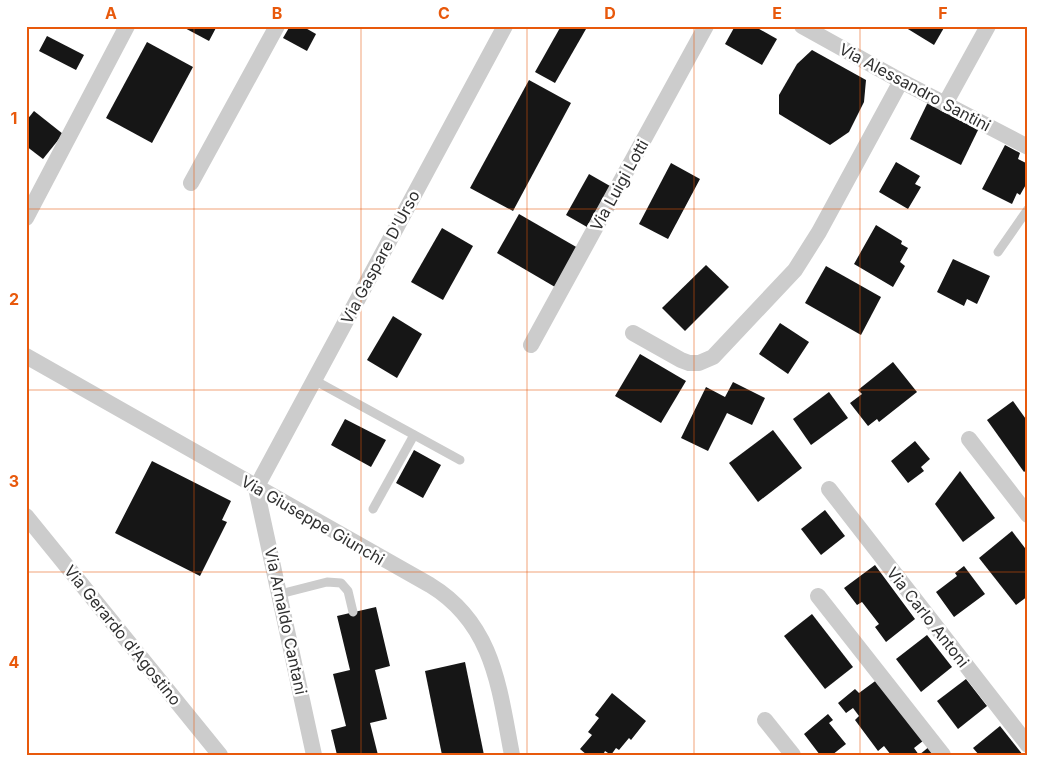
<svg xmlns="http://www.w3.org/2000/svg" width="1054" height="781" font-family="Inter,sans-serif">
<rect width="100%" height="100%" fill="#fff"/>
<g fill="#161616">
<path d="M 181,26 L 217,26 L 209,41 Z"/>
<path d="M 290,26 L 302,26 L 316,34 L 307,51 L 283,38 Z"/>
<path d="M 561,26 L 580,26 L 586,29 L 555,83 L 535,72 Z"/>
<path d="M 735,26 L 754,26 L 777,39 L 762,65 L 725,44 Z"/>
<path d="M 903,26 L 945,26 L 934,45 Z"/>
<path d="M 47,36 L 84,55 L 76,70 L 39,51 Z"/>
<path d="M 147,42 L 193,67 L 152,143 L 106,118 Z"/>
<path d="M 812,50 L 866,80 L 864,102 L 849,132 L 830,145 L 779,114 L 779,95 L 797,64 Z"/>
<path d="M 529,80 L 571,103 L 513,211 L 470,188 Z"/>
<path d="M 928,102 L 979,128 L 961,165 L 910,139 Z"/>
<path d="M 34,111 L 63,134 L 43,159 L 26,146 L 26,121 Z"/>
<path d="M 1005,145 L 1020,153 L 1018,159 L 1028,164 L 1028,181 L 1020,195 L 1017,193 L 1012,204 L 982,189 Z"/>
<path d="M 896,162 L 920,176 L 915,184 L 921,187 L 908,209 L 879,192 Z"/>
<path d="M 671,163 L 700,179 L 668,239 L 639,224 Z"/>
<path d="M 589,174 L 610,186 L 587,227 L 566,215 Z"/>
<path d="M 519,214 L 578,248 L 555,287 L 497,253 Z"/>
<path d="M 876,225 L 902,241 L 901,244 L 908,248 L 900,262 L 905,266 L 893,287 L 854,264 Z"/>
<path d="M 442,228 L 473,246 L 443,300 L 411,282 Z"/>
<path d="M 953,259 L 990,276 L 977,304 L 967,299 L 964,306 L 937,292 Z"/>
<path d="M 706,265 L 729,287 L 685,331 L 662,308 Z"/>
<path d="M 826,266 L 881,297 L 861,335 L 805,303 Z"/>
<path d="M 393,316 L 422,334 L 397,378 L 367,360 Z"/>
<path d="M 780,323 L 809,342 L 788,374 L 759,354 Z"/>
<path d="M 640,354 L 686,381 L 661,423 L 615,396 Z"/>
<path d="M 893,362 L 917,392 L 879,422 L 877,419 L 868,426 L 850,403 L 862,394 L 858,390 Z"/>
<path d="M 733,382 L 765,398 L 752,425 L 727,413 L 708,451 L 681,438 L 706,387 L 725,397 Z"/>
<path d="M 829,392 L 848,418 L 811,445 L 793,419 Z"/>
<path d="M 1013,401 L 1028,422 L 1028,469 L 1024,472 L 987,420 Z"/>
<path d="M 345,419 L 386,440 L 371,467 L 331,445 Z"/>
<path d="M 773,430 L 802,468 L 758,502 L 729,463 Z"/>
<path d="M 915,441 L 930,459 L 921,467 L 924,471 L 908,483 L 891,461 Z"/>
<path d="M 414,450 L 441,465 L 423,498 L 396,483 Z"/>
<path d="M 152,461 L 231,501 L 222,520 L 227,522 L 200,576 L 115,533 Z"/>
<path d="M 960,471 L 995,518 L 963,542 L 935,504 Z"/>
<path d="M 825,510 L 845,536 L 821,555 L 801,529 Z"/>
<path d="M 1012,531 L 1028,552 L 1028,596 L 1016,605 L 979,558 Z"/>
<path d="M 875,565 L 915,619 L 886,642 L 875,627 L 879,624 L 862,602 L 857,605 L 844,588 Z"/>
<path d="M 964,566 L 985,594 L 954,617 L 936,592 L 957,576 L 955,573 Z"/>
<path d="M 376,607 L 390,666 L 375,670 L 387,719 L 370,723 L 378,755 L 337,755 L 331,730 L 346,726 L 333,674 L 350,670 L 337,616 Z"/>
<path d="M 812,614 L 853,667 L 825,689 L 784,636 Z"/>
<path d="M 927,635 L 952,667 L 921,692 L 896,659 Z"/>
<path d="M 465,662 L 484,755 L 442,755 L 425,671 Z"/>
<path d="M 878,679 L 928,737 L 914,748 L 919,755 L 891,755 L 884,746 L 878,751 L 855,720 L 859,716 L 853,708 L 846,713 L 838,703 L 855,689 L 859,693 Z"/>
<path d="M 966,679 L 987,706 L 958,729 L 937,701 Z"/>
<path d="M 612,693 L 646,721 L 631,740 L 629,738 L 619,750 L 616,748 L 611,755 L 605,751 L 603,755 L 587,755 L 580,749 L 592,735 L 588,732 L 599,718 L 595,715 Z"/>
<path d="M 828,714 L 833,720 L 829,723 L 846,744 L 832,755 L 820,755 L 804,734 Z"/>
<path d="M 1000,726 L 1023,755 L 979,755 L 973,748 Z"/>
<path d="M 930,746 L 937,755 L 919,755 Z"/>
</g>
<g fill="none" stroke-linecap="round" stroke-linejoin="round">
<g stroke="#ccc" stroke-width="9">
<path d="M 998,252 L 1028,209"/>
<path d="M 314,380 L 460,460"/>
<path d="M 373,509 L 414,435"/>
<path d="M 280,594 L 327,582 L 341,583 L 348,591 L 353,612"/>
</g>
<g stroke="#ccc" stroke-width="16">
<path d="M 802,26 L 901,81 L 1028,147"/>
<path d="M 945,104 L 988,26"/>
<path d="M 191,183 L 277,26"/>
<path d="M 26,218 L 127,26"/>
<path d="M 633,333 L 681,360 L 689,363 L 699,363 L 713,357 L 795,270 L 819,232 L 901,81"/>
<path d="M 531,345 L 706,26"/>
<path d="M 26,356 L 430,585 C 494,624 499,688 512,755"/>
<path d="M 969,439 L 1028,515"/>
<path d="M 256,488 L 505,26"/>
<path d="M 256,488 L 314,755"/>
<path d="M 829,489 L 1028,745"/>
<path d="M 26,516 L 220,755"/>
<path d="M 818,596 L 943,755"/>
<path d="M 765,720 L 793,755"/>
</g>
</g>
<path fill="none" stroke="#e8590c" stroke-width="1" stroke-opacity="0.55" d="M 194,26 L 194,755M 361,26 L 361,755M 527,26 L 527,755M 694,26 L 694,755M 860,26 L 860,755M 26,209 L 1028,209M 26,390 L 1028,390M 26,572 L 1028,572"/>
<g text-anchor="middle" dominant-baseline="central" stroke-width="5" stroke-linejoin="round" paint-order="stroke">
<g font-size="16" fill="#2f2f2f" stroke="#fff">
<text transform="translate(915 87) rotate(28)">Via Alessandro Santini</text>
<text transform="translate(619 185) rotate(-61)">Via Luigi Lotti</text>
<text transform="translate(380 257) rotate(-62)">Via Gaspare D'Urso</text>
<text transform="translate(313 520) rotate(30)">Via Giuseppe Giunchi</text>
<text transform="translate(928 617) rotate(52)">Via Carlo Antoni</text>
<text transform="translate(286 621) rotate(78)">Via Arnaldo Cantani</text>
<text transform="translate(123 635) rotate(51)">Via Gerardo d'Agostino</text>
</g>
</g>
<rect width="1054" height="781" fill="none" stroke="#ffffff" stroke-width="55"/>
<rect x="28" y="28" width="998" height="726" fill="none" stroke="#e8590c" stroke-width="2"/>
<g font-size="16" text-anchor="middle" font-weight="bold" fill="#e8590c">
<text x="111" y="19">A</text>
<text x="277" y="19">B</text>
<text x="444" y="19">C</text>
<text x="610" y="19">D</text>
<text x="777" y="19">E</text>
<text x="943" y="19">F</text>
<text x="14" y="124">1</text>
<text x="14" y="305">2</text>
<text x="14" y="487">3</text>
<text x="14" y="668">4</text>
</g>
</svg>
